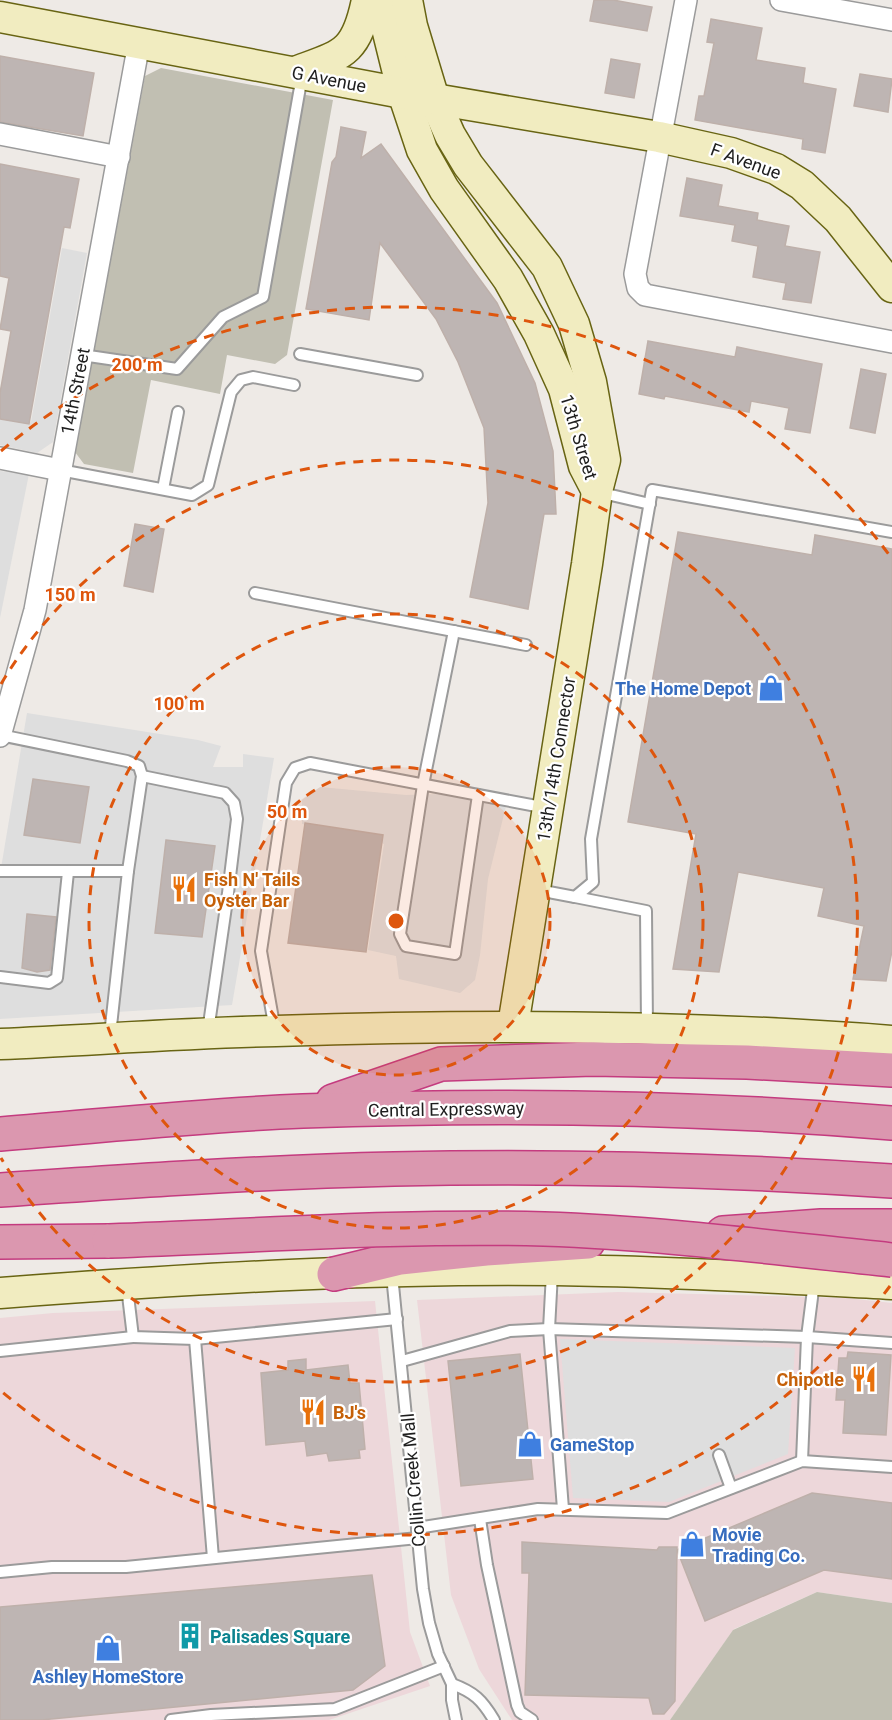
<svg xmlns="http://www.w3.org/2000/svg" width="892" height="1720" font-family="Roboto,sans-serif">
<rect width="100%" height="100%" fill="#eeeae6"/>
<g fill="#edd7da">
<path d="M 618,1292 L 847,1298 L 892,1303 L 892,1603 L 817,1592 L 734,1629 L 670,1720 L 512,1720 L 479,1669 L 451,1595 L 417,1300 Z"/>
<path d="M 375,1301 L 410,1632 L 430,1686 L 329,1720 L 0,1720 L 0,1318 L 53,1313 Z"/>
</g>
<g fill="#c1bfb2">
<path d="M 161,68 L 333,100 L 287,355 L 275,364 L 227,355 L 220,394 L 151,380 L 133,473 L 84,464 L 75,452 L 145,76 Z"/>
<path d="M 817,1592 L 892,1603 L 892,1720 L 670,1720 L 733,1630 Z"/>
</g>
<g fill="#dedede">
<path d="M 62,248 L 87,253 L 53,442 L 37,453 L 0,445 L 0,416 L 31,422 Z"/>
<path d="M 0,471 L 29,474 L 0,618 Z"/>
<path d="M 27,713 L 198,740 L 221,746 L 213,767 L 243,767 L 243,754 L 274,758 L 232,1005 L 0,1019 L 0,874 Z"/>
<path d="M 320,787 L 406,795 L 443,794 L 506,806 L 488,879 L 480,955 L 475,980 L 460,993 L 399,979 L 396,956 L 368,950 L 384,844 L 365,835 L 302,824 L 302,800 Z"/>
<path d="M 560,1339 L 795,1348 L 788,1454 L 669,1502 L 573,1498 Z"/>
</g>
<g fill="#beb5b3" stroke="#beb0aa" stroke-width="1.5">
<path d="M 594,0 L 613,0 L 652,7 L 647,31 L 590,21 Z"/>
<path d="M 711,19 L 762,28 L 756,60 L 805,68 L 803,83 L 836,89 L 825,153 L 802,149 L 803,139 L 695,120 L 699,96 L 704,96 L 714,43 L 707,42 Z"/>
<path d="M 0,56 L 94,73 L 83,136 L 0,122 Z"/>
<path d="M 611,59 L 640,64 L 634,98 L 605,93 Z"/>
<path d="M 860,74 L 892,79 L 888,112 L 854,106 Z"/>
<path d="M 341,127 L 366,132 L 361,158 L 381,144 L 497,303 L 535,383 L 553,451 L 556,514 L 544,514 L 528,609 L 470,597 L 488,503 L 484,428 L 458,362 L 436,319 L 380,243 L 369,320 L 306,309 L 332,162 L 336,157 Z"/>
<path d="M 0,164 L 79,179 L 70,228 L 64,227 L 29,424 L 0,419 L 0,393 L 11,331 L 0,329 L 9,278 L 0,276 Z"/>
<path d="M 687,178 L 722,185 L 718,206 L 758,213 L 757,220 L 789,226 L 785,246 L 820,252 L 811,303 L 783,299 L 786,283 L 753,277 L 758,246 L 732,241 L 735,225 L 680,216 Z"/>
<path d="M 648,341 L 735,357 L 737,347 L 822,364 L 810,433 L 785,429 L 789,408 L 751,401 L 749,412 L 665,396 L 664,399 L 639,394 Z"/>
<path d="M 861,369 L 886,374 L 875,433 L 850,428 Z"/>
<path d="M 135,524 L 164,529 L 153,592 L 124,586 Z"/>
<path d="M 678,532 L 812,555 L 815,535 L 892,549 L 892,951 L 886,981 L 853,979 L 864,926 L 818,916 L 824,888 L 738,872 L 719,972 L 673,969 L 696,834 L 628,822 Z"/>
<path d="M 33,779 L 89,787 L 80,843 L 24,835 Z"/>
<path d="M 305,823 L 383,835 L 366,952 L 288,943 Z"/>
<path d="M 166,840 L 215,846 L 202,937 L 155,933 Z"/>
<path d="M 27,914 L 56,917 L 50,970 L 37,972 L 22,968 Z"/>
<path d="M 848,1352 L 891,1355 L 886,1435 L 843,1433 L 845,1400 L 836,1400 L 839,1358 L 847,1358 Z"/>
<path d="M 520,1354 L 533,1479 L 461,1486 L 448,1361 Z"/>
<path d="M 306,1359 L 306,1370 L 348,1365 L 350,1383 L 359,1383 L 365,1449 L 359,1450 L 360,1458 L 329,1461 L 327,1453 L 307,1456 L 305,1441 L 266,1445 L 261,1373 L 288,1370 L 288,1361 Z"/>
<path d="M 812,1493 L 892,1503 L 892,1579 L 824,1570 L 705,1621 L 677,1550 Z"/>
<path d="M 522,1542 L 657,1550 L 659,1547 L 677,1547 L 675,1701 L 664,1714 L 653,1714 L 649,1698 L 525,1695 L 529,1573 L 522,1573 Z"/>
<path d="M 372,1575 L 385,1666 L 353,1690 L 41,1720 L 0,1720 L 0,1607 Z"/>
</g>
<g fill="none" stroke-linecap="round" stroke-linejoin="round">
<g stroke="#9b9b9b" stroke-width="14">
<g id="lane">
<path d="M 300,354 L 417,375"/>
<path d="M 82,355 L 177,369 L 223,317 L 263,297 L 302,76"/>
<path d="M 60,470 L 192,495 L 208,485 L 231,392 L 241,380 L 253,377 L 294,385"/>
<path d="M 163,489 L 178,412"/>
<path d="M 598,492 L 650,504"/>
<path d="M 255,593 L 526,645"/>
<path d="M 454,631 L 423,785 L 400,934 L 406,946 L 455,954 L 478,795"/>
<path d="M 0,735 L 127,761 L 139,766 L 142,776 L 128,871 L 110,1035"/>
<path d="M 142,776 L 225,793 L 234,803 L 237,819 L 228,893 L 208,1031"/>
<path d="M 0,871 L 128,871"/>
<path d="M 538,890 L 575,897 L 593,882 L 591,839 L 652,490 L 892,532"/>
<path d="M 575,897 L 646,911 L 647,1026"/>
<path d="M 0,977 L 49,983 L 57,978 L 68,872"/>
<path d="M 275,1030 L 261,951 L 286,783 L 295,768 L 310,763 L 547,808"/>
<path d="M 552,1273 L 549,1329 L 563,1509"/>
<path d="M 392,1275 L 423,1589 L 429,1623 L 438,1654 L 452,1684 L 452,1700 L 456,1720"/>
<path d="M 127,1287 L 133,1337 L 195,1339 L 397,1319"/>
<path d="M 195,1339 L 213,1558"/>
<path d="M 0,1351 L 133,1337"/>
<path d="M 402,1361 L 510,1331 L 549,1329 L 807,1337 L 892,1343"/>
<path d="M 719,1455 L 731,1488"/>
<path d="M 802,1461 L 807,1337 L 814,1282"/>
<path d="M 480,1519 L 487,1565 L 517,1705 L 520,1712 L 532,1720"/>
<path d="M 417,1528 L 538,1509 L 667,1513 L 802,1461 L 892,1467"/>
<path d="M 0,1572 L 52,1567 L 126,1567 L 418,1538"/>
<path d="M 452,1684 C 474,1692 482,1700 494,1720"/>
<path d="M 171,1720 L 211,1715 L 335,1709 L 444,1666"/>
</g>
</g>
<g stroke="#9b9b9b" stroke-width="24">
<g id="street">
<path d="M 686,0 L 635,274 L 638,288 L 645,295 L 892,342"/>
<path d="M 781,0 L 892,20"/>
<path d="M 0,134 L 119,157"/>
<path d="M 0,458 L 60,470"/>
<path d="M 0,736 L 35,610 L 139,43"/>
</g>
</g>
<g stroke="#686413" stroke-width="33">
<g id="secondary">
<path d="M 380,0 L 403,93 L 422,150 L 444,189 L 508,279 L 539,334 L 564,389 L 584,466 L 597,491"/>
<path d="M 407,0 L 412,26 L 434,99 L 450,135 L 468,165 L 547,267 L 574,324 L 591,382 L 605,460 L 597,491 L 587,564 L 513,1026"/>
<path d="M 0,17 L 434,99 L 659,137 L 731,153 L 776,169 L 802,185 L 838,219 L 892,287"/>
<path d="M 295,72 C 343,54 356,54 367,0"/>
<path d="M 0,1044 C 92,1040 184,1033 276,1031 C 481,1024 687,1025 892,1041"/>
<path d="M 0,1293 C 200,1278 401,1266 602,1271 C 699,1273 795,1279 892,1284"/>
</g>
</g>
<g stroke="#c43b7f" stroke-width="36">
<g id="highway">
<path d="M 333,1101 L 441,1064 L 593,1059 L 747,1062 L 892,1070"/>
<path d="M 0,1134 C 101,1126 202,1115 303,1111 C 499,1104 697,1107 892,1123"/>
<path d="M 0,1190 C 131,1181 262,1172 394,1169 C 560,1165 726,1170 892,1181"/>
<path d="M 723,1233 L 821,1226 L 892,1226"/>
<path d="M 0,1242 L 109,1241"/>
<path d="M 334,1274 L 400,1258 L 486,1249 L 588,1242"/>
</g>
</g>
<use href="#lane" stroke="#fff" stroke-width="10"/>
<use href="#street" stroke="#fff" stroke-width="21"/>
<use href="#secondary" stroke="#f1ecc0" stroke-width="30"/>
<use href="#highway" stroke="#db97af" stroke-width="33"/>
<g stroke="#c43b7f" stroke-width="36" stroke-linecap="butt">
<path id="highway-bridge" d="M 109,1241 C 254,1236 399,1225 544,1229 C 660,1233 776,1248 892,1260"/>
</g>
<use href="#highway-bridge" stroke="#db97af" stroke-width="33"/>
</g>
<circle cx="396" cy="921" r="154" fill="#de560d" fill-opacity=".12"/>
<g fill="none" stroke="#de560d" stroke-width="3" stroke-dasharray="10 8">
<circle cx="396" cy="921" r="154"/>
<circle cx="396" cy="921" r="307"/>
<path d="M1 684A461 461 0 1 1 1 1158"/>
<path d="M890 1286A614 614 0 0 1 1 1391M1 451A614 614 0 0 1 890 556"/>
</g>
<defs>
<g id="shop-bare" transform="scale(2.07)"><path d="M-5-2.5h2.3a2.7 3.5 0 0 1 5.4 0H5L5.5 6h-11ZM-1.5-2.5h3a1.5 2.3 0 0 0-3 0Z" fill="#3f7fe0" stroke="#fff" stroke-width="2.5" paint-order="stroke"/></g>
<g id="restaurant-bare" transform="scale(2.07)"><path d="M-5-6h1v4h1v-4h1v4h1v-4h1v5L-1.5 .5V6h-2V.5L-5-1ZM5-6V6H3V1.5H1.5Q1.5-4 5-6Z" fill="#e8710a" stroke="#fff" stroke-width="2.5" paint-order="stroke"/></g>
<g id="building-bare" transform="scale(2.07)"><path d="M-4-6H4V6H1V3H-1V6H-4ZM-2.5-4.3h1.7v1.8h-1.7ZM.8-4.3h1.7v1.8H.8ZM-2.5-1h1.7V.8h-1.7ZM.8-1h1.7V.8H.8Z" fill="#0f9aa8" stroke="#fff" stroke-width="2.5" paint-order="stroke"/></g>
</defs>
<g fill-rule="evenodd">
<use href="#shop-bare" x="771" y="688"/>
<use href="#restaurant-bare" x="184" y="889"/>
<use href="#restaurant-bare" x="864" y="1379"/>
<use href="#restaurant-bare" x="313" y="1412"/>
<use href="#shop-bare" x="530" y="1444"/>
<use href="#shop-bare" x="692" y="1544"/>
<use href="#building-bare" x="190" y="1636"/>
<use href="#shop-bare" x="108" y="1648"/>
</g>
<g text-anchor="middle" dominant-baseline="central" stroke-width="4.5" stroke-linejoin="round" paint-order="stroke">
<g font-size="18" fill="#1e1e1e" stroke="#fff">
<text transform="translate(329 79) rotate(11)">G Avenue</text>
<text transform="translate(746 161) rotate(20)">F Avenue</text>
<text transform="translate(75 391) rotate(-79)">14th Street</text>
<text transform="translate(579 437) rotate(73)">13th Street</text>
<text transform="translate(556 759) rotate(-81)">13th/14th Connector</text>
<text transform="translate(446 1109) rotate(-1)">Central Expressway</text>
<text transform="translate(413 1480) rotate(-95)">Collin Creek Mall</text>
</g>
<g font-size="18" font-weight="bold" fill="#366cbe" stroke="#fff" text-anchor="start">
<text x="751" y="688" text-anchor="end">The Home Depot</text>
<text x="550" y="1444">GameStop</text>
<text x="712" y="1534">Movie<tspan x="712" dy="21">Trading Co.</tspan></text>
<text x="108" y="1676" text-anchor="middle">Ashley HomeStore</text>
</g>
<g font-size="18" font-weight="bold" fill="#c56008" stroke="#fff" text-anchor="start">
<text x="204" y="879">Fish N' Tails<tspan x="204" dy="21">Oyster Bar</tspan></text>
<text x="844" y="1379" text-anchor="end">Chipotle</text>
<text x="333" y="1412">BJ's</text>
</g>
<g font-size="18" font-weight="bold" fill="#0d838f" stroke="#fff" text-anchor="start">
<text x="210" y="1636">Palisades Square</text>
</g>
</g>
<circle cx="396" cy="921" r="9" fill="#de560d" stroke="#fff" stroke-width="3"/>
<g font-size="18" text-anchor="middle" font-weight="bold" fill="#de560d" stroke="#fff" stroke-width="4.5" stroke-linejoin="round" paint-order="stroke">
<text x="137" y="371">200 m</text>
<text x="70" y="601">150 m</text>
<text x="179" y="710">100 m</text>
<text x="287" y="818">50 m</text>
</g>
</svg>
